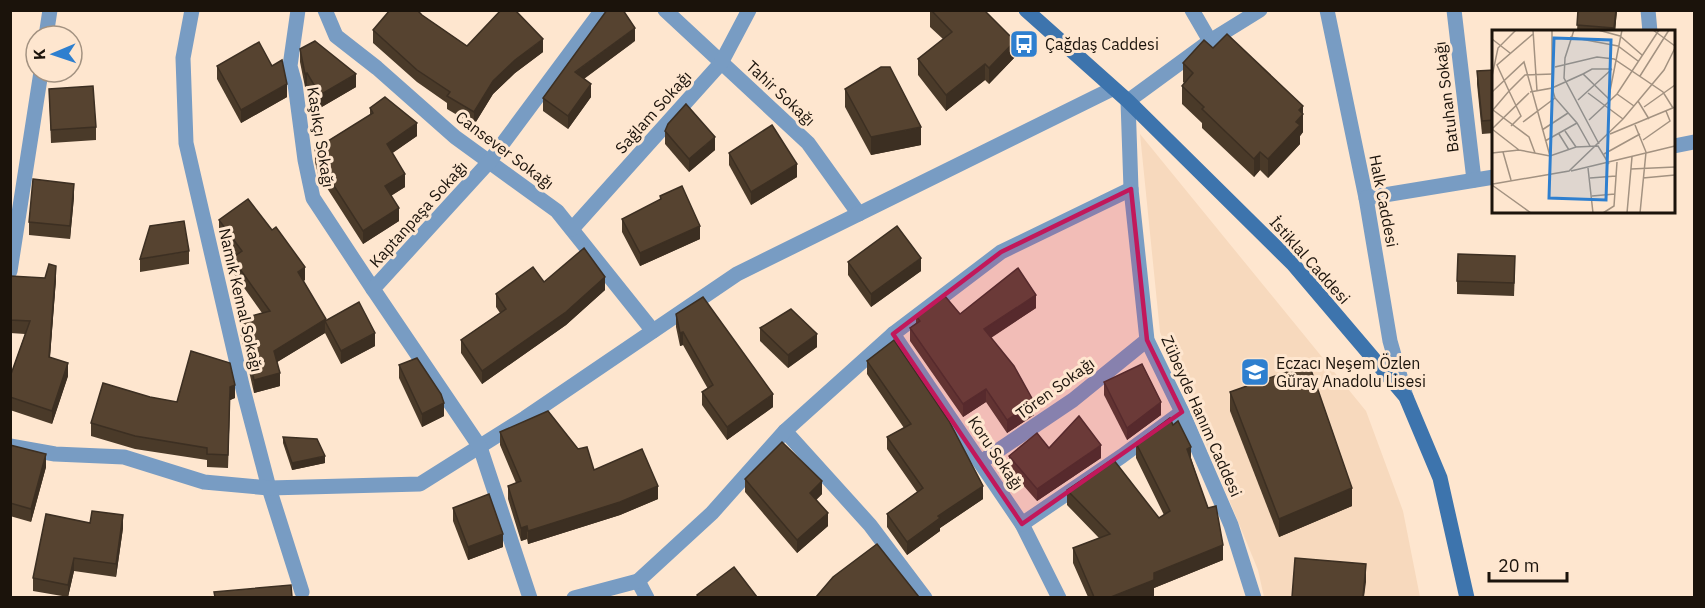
<svg xmlns="http://www.w3.org/2000/svg" width="1705" height="608" font-family="'IBM Plex Sans',sans-serif">
<rect width="100%" height="100%" fill="#fee6cf"/>
<path fill="#f7d9bd" d="M 1140,134 L 1366,411 L 1403,511 L 1420,597 L 1264,597 L 1258,570 L 1160,332 Z"/>
<g fill="none" stroke-linecap="round" stroke-linejoin="round">
<g stroke="#789cc3" stroke-width="15">
<path d="M 192,10 L 183,58 L 186,143 L 242,385 L 269,488 L 302,592"/>
<path d="M 298,10 L 290,66 L 295,84 L 305,160 L 313,198 L 373,289"/>
<path d="M 325,10 L 336,36 L 377,68 L 455,137 L 557,211 L 653,331"/>
<path d="M 665,10 L 808,143 L 859,214"/>
<path d="M 1192,10 L 1210,41"/>
<path d="M 1327,10 L 1366,198 L 1390,341 L 1406,397"/>
<path d="M 1454,10 L 1474,180"/>
<path d="M 1648,10 L 1650,32"/>
<path d="M 46,36 L 50,10"/>
<path d="M 1674,146 L 1694,142"/>
<path d="M 1366,198 L 1494,177"/>
<path d="M 572,229 L 721,63 L 749,10"/>
<path d="M 10,271 L 41,72"/>
<path d="M 893,334 L 1022,524 L 1059,598"/>
<path d="M 785,431 L 870,525 L 925,598"/>
<path d="M 10,446 L 55,454 L 124,457 L 204,482 L 269,488 L 420,484 L 525,418 L 737,274 L 1112,89"/>
<path d="M 981,462 L 1073,400 L 1147,340"/>
<path d="M 1022,524 L 1122,456 L 1182,412"/>
<path d="M 638,581 L 647,598"/>
<path d="M 530,598 L 480,447 L 373,289 L 489,162 L 602,10"/>
<path d="M 574,598 L 638,581 L 712,513 L 785,431 L 893,334 L 1001,252 L 1131,189"/>
<path d="M 1254,598 L 1231,525 L 1182,412 L 1147,340 L 1131,189 L 1128,101 L 1210,41 L 1260,10"/>
</g>
<path stroke="#3d74ad" stroke-width="15" d="M 1026,10 L 1128,101 L 1293,264 L 1406,397 L 1440,478 L 1467,598"/>
</g>
<g fill="#4a3a29">
<path d="M 930,10 L 1015,57 L 989,84 L 985,80 L 946,111 L 918,75 L 918,59 L 943,39 L 930,27 Z"/>
<path d="M 1578,10 L 1617,10 L 1615,32 L 1577,32 Z"/>
<path d="M 422,15 L 467,46 L 543,52 L 515,73 L 493,94 L 474,125 L 447,109 L 447,103 L 417,82 L 373,43 L 373,30 Z"/>
<path d="M 635,41 L 584,79 L 591,97 L 568,129 L 543,111 L 543,98 Z"/>
<path d="M 1213,48 L 1303,106 L 1303,132 L 1300,136 L 1300,144 L 1268,178 L 1260,170 L 1254,177 L 1202,128 L 1202,123 L 1182,104 L 1182,86 L 1184,83 L 1183,82 L 1183,63 Z"/>
<path d="M 300,49 L 356,87 L 320,108 L 307,86 L 305,87 L 300,62 Z"/>
<path d="M 217,66 L 287,97 L 241,123 L 217,79 Z"/>
<path d="M 1494,70 L 1494,133 L 1482,134 L 1477,84 L 1477,71 Z"/>
<path d="M 49,89 L 96,127 L 96,140 L 51,143 Z"/>
<path d="M 845,89 L 921,145 L 871,155 L 845,107 Z"/>
<path d="M 370,108 L 417,136 L 392,153 L 405,187 L 391,196 L 399,221 L 363,244 L 318,174 L 315,162 L 315,149 L 370,115 Z"/>
<path d="M 665,131 L 715,150 L 689,172 L 665,144 Z"/>
<path d="M 729,153 L 797,177 L 751,205 L 729,165 Z"/>
<path d="M 660,196 L 700,239 L 640,266 L 622,232 L 622,219 L 660,200 Z"/>
<path d="M 74,197 L 70,239 L 29,235 L 29,222 Z"/>
<path d="M 219,220 L 305,280 L 303,281 L 326,320 L 375,346 L 341,364 L 325,333 L 277,362 L 280,386 L 254,393 L 240,332 L 240,319 L 262,313 L 232,271 L 232,258 L 236,255 L 219,233 Z"/>
<path d="M 189,251 L 189,264 L 140,272 L 140,259 Z"/>
<path d="M 848,262 L 921,271 L 871,307 L 848,275 Z"/>
<path d="M 1515,269 L 1514,296 L 1457,294 L 1457,281 Z"/>
<path d="M 56,279 L 50,357 L 68,376 L 52,424 L 10,410 L 10,377 L 25,334 L 10,333 L 10,288 Z"/>
<path d="M 544,282 L 605,290 L 566,325 L 482,384 L 461,353 L 461,340 L 500,313 L 496,307 L 496,294 Z"/>
<path d="M 1036,308 L 991,338 L 1034,415 L 1007,433 L 986,402 L 963,417 L 910,341 L 910,328 L 916,323 L 916,316 L 960,314 Z"/>
<path d="M 676,314 L 773,407 L 727,440 L 702,405 L 702,392 L 708,389 L 683,345 L 680,346 L 676,327 Z"/>
<path d="M 760,328 L 817,347 L 788,368 L 760,341 Z"/>
<path d="M 867,361 L 983,499 L 940,528 L 940,531 L 907,555 L 887,527 L 887,514 L 917,492 L 887,449 L 887,437 L 904,428 L 867,374 Z"/>
<path d="M 399,365 L 444,416 L 422,427 L 399,378 Z"/>
<path d="M 1104,382 L 1161,415 L 1127,440 L 1104,395 Z"/>
<path d="M 1230,392 L 1352,506 L 1279,537 L 1230,411 Z"/>
<path d="M 150,397 L 177,402 L 235,398 L 230,400 L 228,468 L 207,467 L 207,460 L 135,449 L 91,436 L 91,423 Z"/>
<path d="M 500,432 L 594,470 L 658,499 L 620,515 L 528,544 L 527,539 L 521,541 L 508,499 L 508,486 L 516,483 L 500,445 Z"/>
<path d="M 283,437 L 325,463 L 292,470 L 283,443 Z"/>
<path d="M 1136,443 L 1191,458 L 1223,560 L 1154,588 L 1154,596 L 1149,597 L 1088,597 L 1073,563 L 1073,548 L 1099,538 L 1067,505 L 1067,490 L 1159,518 L 1164,515 L 1136,458 Z"/>
<path d="M 10,445 L 46,467 L 31,522 L 10,516 Z"/>
<path d="M 1049,448 L 1101,458 L 1037,501 L 1009,469 L 1009,456 Z"/>
<path d="M 745,479 L 822,494 L 816,500 L 828,526 L 797,553 L 745,492 Z"/>
<path d="M 453,508 L 503,547 L 468,560 L 453,521 Z"/>
<path d="M 90,523 L 123,528 L 116,577 L 74,571 L 68,597 L 33,591 L 33,578 Z"/>
</g>
<g fill="#3c2f22">
<path d="M 1616,10 L 1617,10 L 1615,32 L 1614,32 Z"/>
<path d="M 635,28 L 635,41 L 575,85 L 575,72 Z"/>
<path d="M 543,39 L 543,52 L 515,73 L 493,94 L 474,125 L 474,112 L 493,81 L 515,60 Z"/>
<path d="M 1015,41 L 1015,57 L 989,84 L 989,68 Z"/>
<path d="M 985,64 L 985,80 L 946,111 L 946,95 Z"/>
<path d="M 307,73 L 307,86 L 305,87 L 305,74 Z"/>
<path d="M 356,74 L 356,87 L 320,108 L 320,95 Z"/>
<path d="M 287,84 L 287,97 L 241,123 L 241,110 Z"/>
<path d="M 591,84 L 591,97 L 568,129 L 568,116 Z"/>
<path d="M 1303,106 L 1303,132 L 1300,136 L 1300,144 L 1268,178 L 1268,159 L 1299,110 Z"/>
<path d="M 417,123 L 417,136 L 387,157 L 387,144 Z"/>
<path d="M 921,127 L 921,145 L 871,155 L 871,137 Z"/>
<path d="M 715,137 L 715,150 L 689,172 L 689,159 Z"/>
<path d="M 1260,152 L 1260,170 L 1254,177 L 1254,159 Z"/>
<path d="M 797,164 L 797,177 L 751,205 L 751,192 Z"/>
<path d="M 405,174 L 405,187 L 385,199 L 385,186 Z"/>
<path d="M 74,184 L 74,197 L 70,239 L 70,226 Z"/>
<path d="M 399,208 L 399,221 L 363,244 L 363,231 Z"/>
<path d="M 700,226 L 700,239 L 640,266 L 640,253 Z"/>
<path d="M 921,258 L 921,271 L 871,307 L 871,294 Z"/>
<path d="M 56,266 L 56,279 L 49,370 L 49,357 Z"/>
<path d="M 305,267 L 305,280 L 298,285 L 298,272 Z"/>
<path d="M 605,277 L 605,290 L 566,325 L 482,384 L 482,371 Z"/>
<path d="M 1036,295 L 1036,308 L 984,342 L 984,329 Z"/>
<path d="M 326,319 L 325,321 L 325,333 L 274,364 L 274,351 Z"/>
<path d="M 683,332 L 683,345 L 680,346 L 680,333 Z"/>
<path d="M 375,333 L 375,346 L 341,364 L 341,351 Z"/>
<path d="M 817,334 L 817,347 L 788,368 L 788,355 Z"/>
<path d="M 68,363 L 68,376 L 52,424 L 52,411 Z"/>
<path d="M 280,373 L 280,386 L 254,393 L 254,380 Z"/>
<path d="M 235,385 L 235,398 L 230,400 L 228,468 L 230,387 Z"/>
<path d="M 986,389 L 986,402 L 963,417 L 963,404 Z"/>
<path d="M 773,394 L 773,407 L 727,440 L 727,427 Z"/>
<path d="M 1034,402 L 1034,415 L 1007,433 L 1007,420 Z"/>
<path d="M 1161,402 L 1161,415 L 1127,440 L 1127,428 Z"/>
<path d="M 444,403 L 444,416 L 422,427 L 422,414 Z"/>
<path d="M 1101,445 L 1101,458 L 1037,501 L 1037,489 Z"/>
<path d="M 1191,447 L 1191,462 L 1187,449 Z"/>
<path d="M 46,454 L 46,467 L 31,522 L 31,509 Z"/>
<path d="M 325,456 L 325,463 L 292,470 L 292,463 Z"/>
<path d="M 822,481 L 822,494 L 810,506 L 810,493 Z"/>
<path d="M 658,486 L 658,499 L 620,515 L 528,544 L 528,531 Z"/>
<path d="M 983,486 L 983,499 L 940,528 L 940,531 L 907,555 L 907,542 L 938,516 Z"/>
<path d="M 1352,488 L 1352,506 L 1279,537 L 1279,519 Z"/>
<path d="M 828,513 L 828,526 L 797,553 L 797,540 Z"/>
<path d="M 123,515 L 123,528 L 116,577 L 116,564 Z"/>
<path d="M 527,526 L 527,539 L 521,541 L 521,528 Z"/>
<path d="M 503,534 L 503,547 L 468,560 L 468,547 Z"/>
<path d="M 1223,545 L 1223,560 L 1154,588 L 1154,596 L 1149,597 L 1111,597 L 1154,573 Z"/>
<path d="M 74,558 L 74,571 L 68,597 L 68,585 Z"/>
<path d="M 1366,564 L 1366,582 L 1364,597 L 1363,597 Z"/>
</g>
<g fill="#564330" stroke="#3c2f22" stroke-width="1.5">
<path d="M 390,10 L 417,10 L 422,15 L 467,46 L 501,10 L 515,10 L 543,39 L 515,60 L 493,81 L 474,112 L 447,96 L 450,92 L 417,70 L 373,30 Z"/>
<path d="M 607,10 L 623,10 L 635,28 L 575,72 L 591,84 L 568,116 L 543,98 Z"/>
<path d="M 931,10 L 984,10 L 1015,41 L 989,68 L 985,64 L 946,95 L 918,59 L 952,32 Z"/>
<path d="M 1578,10 L 1616,10 L 1614,28 L 1577,25 Z"/>
<path d="M 1227,34 L 1303,106 L 1299,110 L 1303,114 L 1296,122 L 1300,125 L 1268,159 L 1260,152 L 1254,159 L 1202,109 L 1204,107 L 1182,86 L 1193,73 L 1183,63 L 1204,40 L 1213,48 Z"/>
<path d="M 315,41 L 356,74 L 320,95 L 307,73 L 305,74 L 300,49 Z"/>
<path d="M 259,42 L 272,66 L 282,60 L 287,84 L 241,110 L 217,66 Z"/>
<path d="M 881,67 L 890,67 L 921,127 L 871,137 L 845,89 Z"/>
<path d="M 1494,70 L 1494,120 L 1482,121 L 1477,71 Z"/>
<path d="M 93,86 L 96,127 L 51,130 L 49,89 Z"/>
<path d="M 385,97 L 417,123 L 387,144 L 405,174 L 385,186 L 399,208 L 363,231 L 318,161 L 315,149 L 373,113 L 370,108 Z"/>
<path d="M 686,104 L 715,137 L 689,159 L 665,131 L 668,124 Z"/>
<path d="M 772,125 L 797,164 L 751,192 L 729,153 Z"/>
<path d="M 33,179 L 74,184 L 70,226 L 29,222 Z"/>
<path d="M 682,186 L 700,226 L 640,253 L 622,219 L 661,199 L 660,196 Z"/>
<path d="M 248,199 L 272,230 L 276,227 L 305,267 L 298,272 L 326,319 L 274,351 L 280,373 L 254,380 L 240,319 L 270,311 L 232,258 L 242,251 L 219,220 Z"/>
<path d="M 184,221 L 189,251 L 140,259 L 150,226 Z"/>
<path d="M 897,226 L 921,258 L 871,294 L 848,262 Z"/>
<path d="M 584,248 L 605,277 L 566,312 L 482,371 L 461,340 L 506,309 L 496,294 L 533,267 L 544,282 Z"/>
<path d="M 1458,254 L 1515,256 L 1514,283 L 1457,281 Z"/>
<path d="M 49,264 L 56,266 L 49,357 L 68,363 L 52,411 L 10,397 L 10,377 L 30,321 L 10,320 L 11,276 L 45,278 Z"/>
<path d="M 1018,268 L 1036,295 L 984,329 L 1014,366 L 1034,402 L 1007,420 L 986,389 L 963,404 L 910,328 L 920,321 L 916,316 L 944,295 L 960,314 Z"/>
<path d="M 703,297 L 773,394 L 727,427 L 702,392 L 713,385 L 683,332 L 680,333 L 676,314 Z"/>
<path d="M 359,302 L 375,333 L 341,351 L 325,321 Z"/>
<path d="M 791,309 L 817,334 L 788,355 L 760,328 Z"/>
<path d="M 894,340 L 949,421 L 983,486 L 938,516 L 940,518 L 907,542 L 887,514 L 923,488 L 887,437 L 911,424 L 867,361 Z"/>
<path d="M 191,351 L 230,363 L 235,385 L 230,387 L 228,455 L 207,454 L 207,448 L 135,436 L 91,423 L 103,383 L 150,397 L 177,402 Z"/>
<path d="M 417,358 L 441,394 L 444,403 L 422,414 L 399,365 Z"/>
<path d="M 1142,364 L 1161,402 L 1127,428 L 1104,382 Z"/>
<path d="M 1309,364 L 1352,488 L 1279,519 L 1230,392 Z"/>
<path d="M 548,411 L 578,449 L 587,447 L 594,470 L 642,449 L 658,486 L 620,502 L 528,531 L 527,526 L 521,528 L 508,486 L 521,481 L 500,432 Z"/>
<path d="M 1079,416 L 1101,445 L 1037,489 L 1009,456 L 1037,433 L 1049,448 Z"/>
<path d="M 1170,418 L 1173,425 L 1178,421 L 1191,447 L 1187,449 L 1208,508 L 1216,506 L 1223,545 L 1154,573 L 1154,580 L 1111,597 L 1094,597 L 1073,548 L 1110,534 L 1067,490 L 1113,459 L 1159,518 L 1170,511 L 1136,443 Z"/>
<path d="M 283,437 L 317,439 L 325,456 L 292,463 Z"/>
<path d="M 782,442 L 822,481 L 810,493 L 828,513 L 797,540 L 745,479 Z"/>
<path d="M 10,445 L 46,454 L 31,509 L 10,503 Z"/>
<path d="M 489,494 L 503,534 L 468,547 L 453,508 Z"/>
<path d="M 92,511 L 123,515 L 116,564 L 74,558 L 68,585 L 33,578 L 46,514 L 90,523 Z"/>
<path d="M 877,544 L 919,597 L 816,597 L 833,577 Z"/>
<path d="M 1295,558 L 1366,564 L 1363,597 L 1292,597 Z"/>
<path d="M 734,567 L 757,597 L 698,597 L 697,595 Z"/>
<path d="M 291,585 L 292,597 L 215,597 L 214,592 Z"/>
</g>
<path fill="#c2185b" fill-opacity="0.2" stroke="#c2185b" stroke-width="4.5" stroke-linejoin="round" d="M 1131,189 L 1147,340 L 1182,412 L 1022,524 L 893,334 L 1001,252 Z"/>
<defs>
<g id="bus-square" transform="scale(1.5)"><rect x="-9" y="-9" width="18" height="18" rx="4" fill="#2e7fcf" stroke="#fee6cf"/><path d="M-5-6H5V4H4V6H2V4H-2V6H-4V4H-5ZM-3.5-4V0h7V-4ZM-3.5 1.2v1.5H-2V1.2ZM2 1.2v1.5H3.5V1.2Z" fill="#fff"/></g>
<g id="school-square" transform="scale(1.5)"><rect x="-9" y="-9" width="18" height="18" rx="4" fill="#2e7fcf" stroke="#fee6cf"/><path d="M0-5L7-2L0 1L-7-2ZM-4 1L0 2.5L4 1V4Q0 6-4 4Z" fill="#fff"/></g>
</defs>
<g fill-rule="evenodd">
<use href="#bus-square" x="1024" y="44"/>
<use href="#school-square" x="1255" y="372"/>
</g>
<g text-anchor="middle" dominant-baseline="central" stroke-width="6" stroke-linejoin="round" paint-order="stroke">
<g font-size="16" fill="#1b130b" stroke="#fee6cf" text-anchor="start">
<text x="1045" y="44">Çağdaş Caddesi</text>
<text x="1276" y="363">Eczacı Neşem Özlen<tspan x="1276" dy="18">Güray Anadolu Lisesi</tspan></text>
</g>
<g font-size="16" fill="#1b130b" stroke="#fee6cf">
<text transform="translate(781 93) rotate(43)">Tahir Sokağı</text>
<text transform="translate(1446 97) rotate(-97)">Batuhan Sokağı</text>
<text transform="translate(653 112) rotate(-48)">Sağlam Sokağı</text>
<text transform="translate(321 137) rotate(81)">Kaşıkçı Sokağı</text>
<text transform="translate(505 150) rotate(37)">Cansever Sokağı</text>
<text transform="translate(1384 201) rotate(79)">Halk Caddesi</text>
<text transform="translate(418 214) rotate(-48)">Kaptanpaşa Sokağı</text>
<text transform="translate(1310 260) rotate(48)">İstiklal Caddesi</text>
<text transform="translate(241 300) rotate(77)">Namık Kemal Sokağı</text>
<text transform="translate(1055 388) rotate(-36)">Tören Sokağı</text>
<text transform="translate(1202 416) rotate(66)">Zübeyde Hanım Caddesi</text>
<text transform="translate(996 453) rotate(56)">Koru Sokağı</text>
</g>
</g>
<g transform="translate(1492 30)">
<rect width="183" height="183" fill="#fee6cf"/>
<path fill="none" stroke="#a39281" stroke-width="1.5" d="M 41,0 L 45,61M 82,0 L 73,28 L 72,48 L 107,114M 106,0 L 128,6 L 150,25M 161,0 L 183,16M 41,4 L 5,35 L 17,61 L 33,45 L 61,44M 78,7 L 126,16 L 146,31M 0,9 L 18,23M 63,37 L 105,27 L 122,29 L 171,62 L 181,78M 91,44 L 100,39 L 120,39M 0,46 L 6,18 L 24,0M 148,46 L 177,0M 0,62 L 32,32 L 58,126M 38,62 L 60,58 L 60,0M 96,63 L 131,89M 125,64 L 142,76M 117,66 L 130,0M 86,70 L 120,39M 146,71 L 157,89M 152,77 L 183,55M 1,80 L 37,107 L 43,123M 0,81 L 17,61 L 29,86 L 19,96M 97,90 L 125,64 L 167,0M 31,92 L 63,68M 143,95 L 154,122 L 148,183M 0,99 L 37,63M 0,99 L 27,120M 50,100 L 76,83M 73,101 L 84,117M 67,104 L 77,120M 118,104 L 183,77M 151,110 L 178,91 L 174,81M 53,111 L 85,93M 98,116 L 85,93 L 63,68 L 60,58 L 91,44 L 118,70M 11,122 L 19,150M 0,123 L 27,120 L 58,126 L 84,117 L 106,116 L 117,134M 112,124 L 148,104M 96,138 L 101,183M 139,139 L 183,137M 79,141 L 183,116M 98,148 L 124,146M 151,148 L 183,145M 1,154 L 77,141 L 131,89 L 172,40 L 183,18M 0,155 L 39,183M 100,166 L 123,164M 111,183 L 122,176 L 125,132M 135,183 L 140,127"/>
<path fill="#2e7fcf" fill-opacity="0.15" stroke="#2e7fcf" stroke-width="3" d="M 62,8 L 119,10 L 114,170 L 57,168 Z"/>
<rect width="183" height="183" fill="none" stroke="#1b130b" stroke-width="3"/>
</g>
<rect width="1705" height="608" fill="none" stroke="#1b130b" stroke-width="24"/>
<g transform="translate(54 54) rotate(268)"><circle r="28" fill="#fee6cf" stroke="#a39281" stroke-width="1.5"/>
<path d="M0-4.5L10 22L0 15L-10 22Z" fill="#2e7fcf"/>
<text y="-9" font-size="16" font-weight="bold" text-anchor="middle" fill="#1b130b">K</text>
</g>
<path d="M1489 572v9h78v-9" fill="none" stroke="#1b130b" stroke-width="3"/>
<text x="1498" y="572" font-size="18" fill="#1b130b" stroke="#fee6cf" stroke-width="4.5" paint-order="stroke">20 m</text>
</svg>
